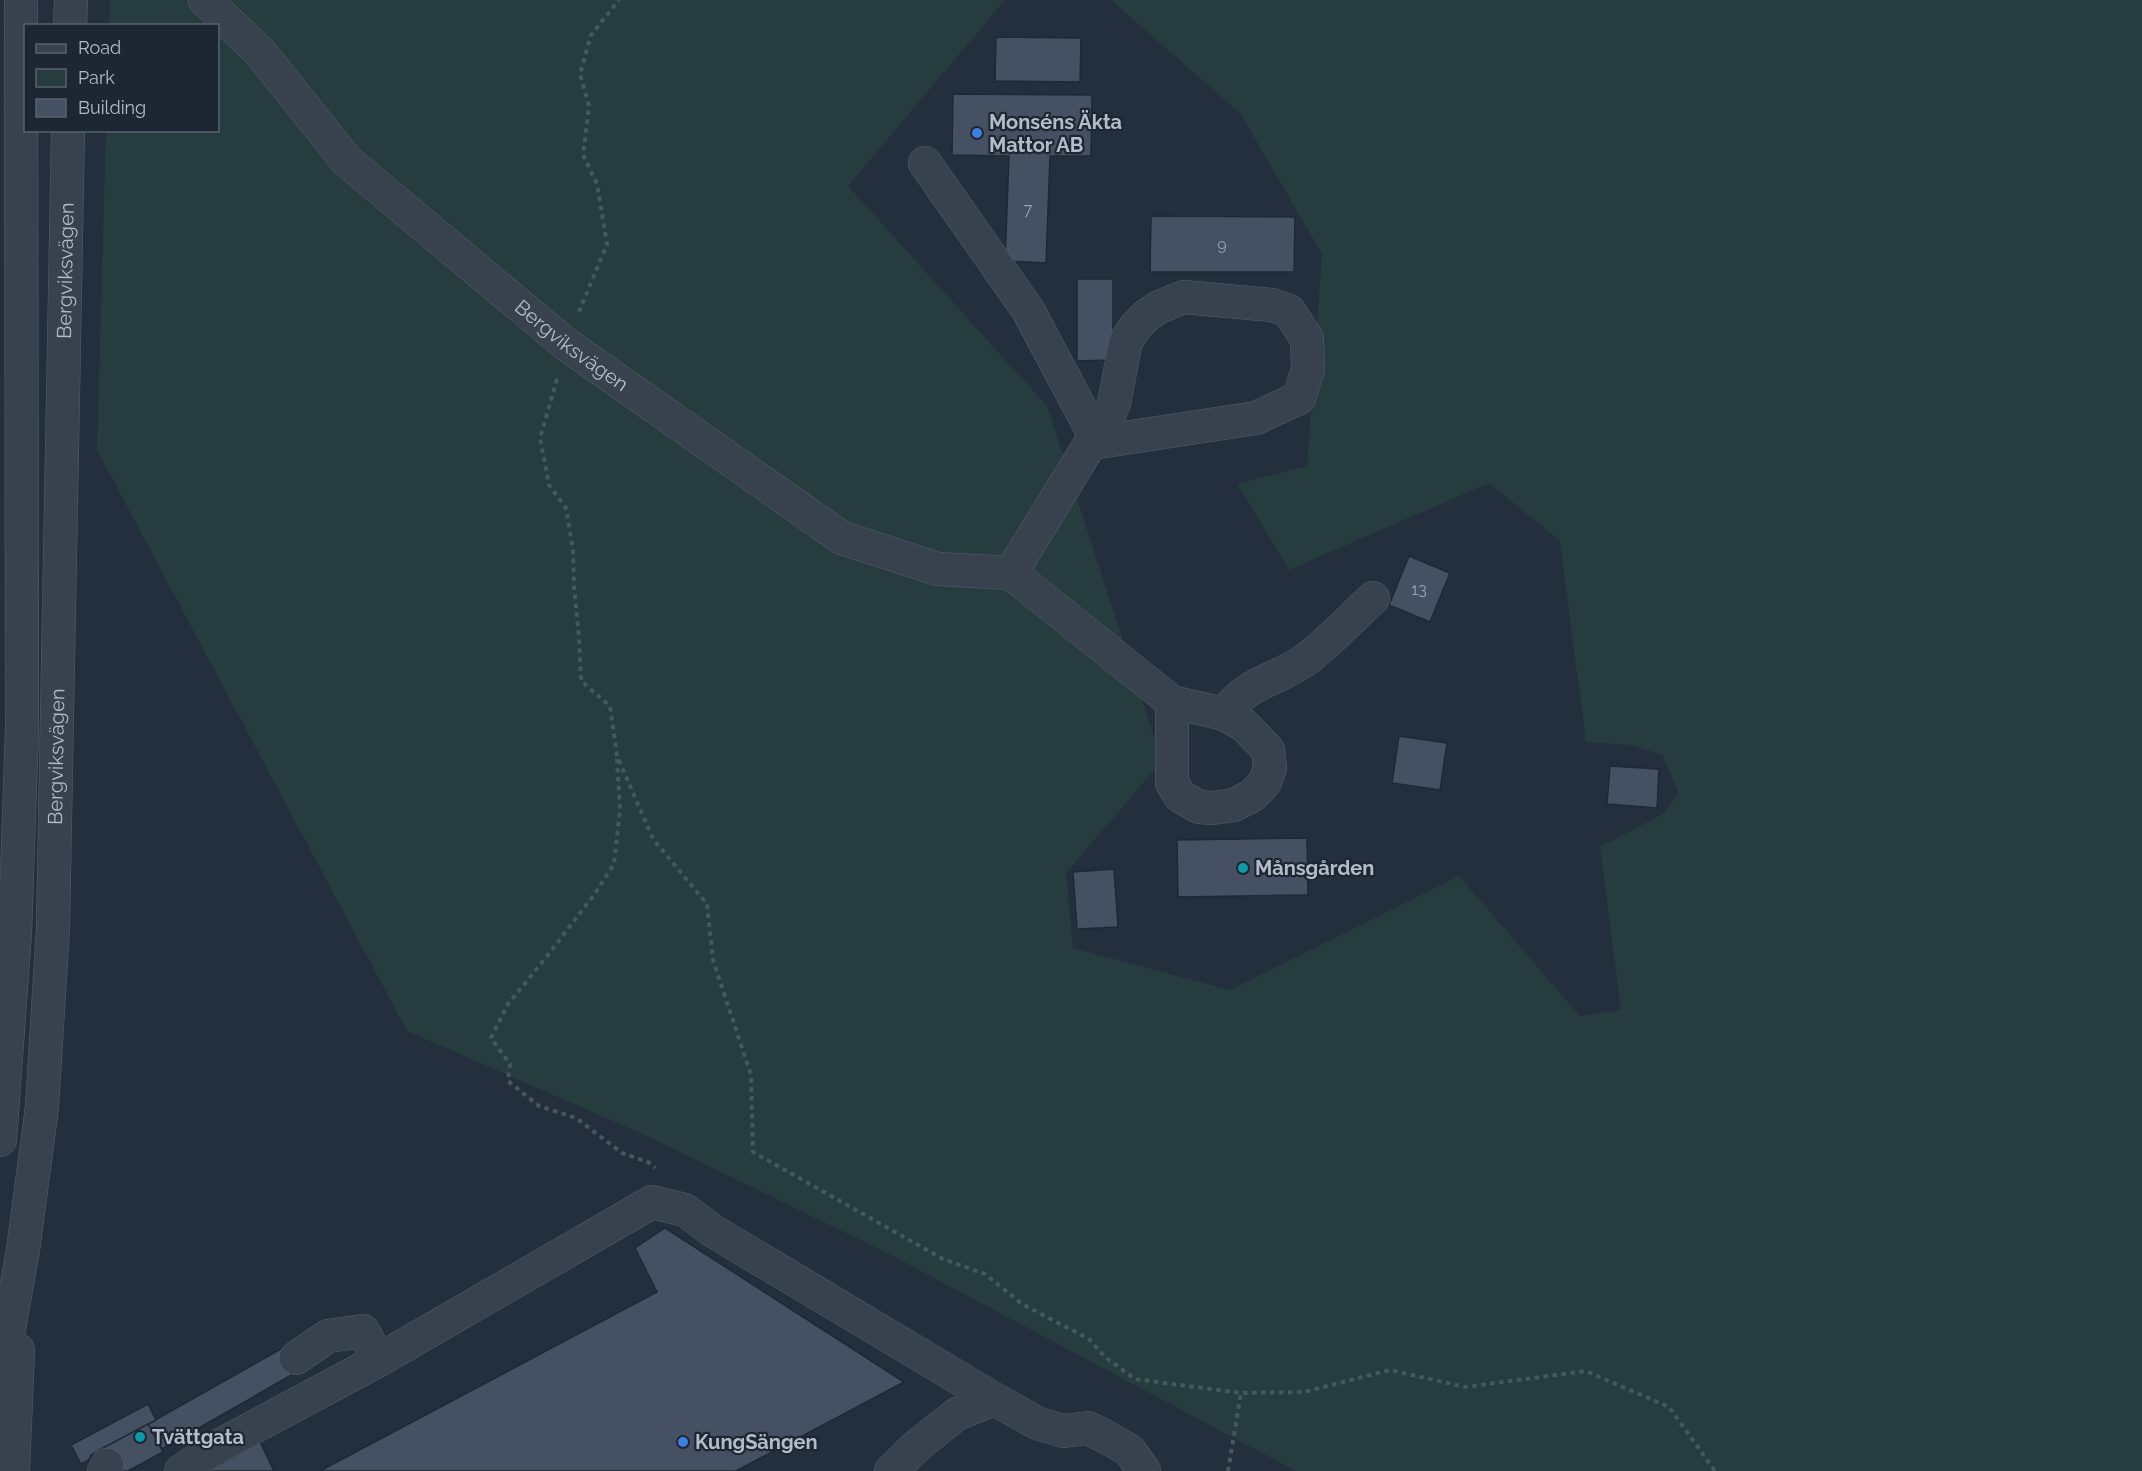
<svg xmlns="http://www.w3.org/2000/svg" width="2142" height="1471" font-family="Raleway,sans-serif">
<rect width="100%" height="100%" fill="#242f3e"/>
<path fill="#263c3f" d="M 110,0 L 1005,0 L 848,186 L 1047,406 L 1162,761 L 1066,873 L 1073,948 L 1230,990 L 1459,876 L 1580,1016 L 1621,1010 L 1600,847 L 1663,814 L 1679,793 L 1662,755 L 1632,745 L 1586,742 L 1560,541 L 1489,483 L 1289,570 L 1237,484 L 1307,466 L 1322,254 L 1240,113 L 1111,0 L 2142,0 L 2142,1471 L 1296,1471 L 887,1253 L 645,1135 L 407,1031 L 97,450 L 106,131 L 218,130 L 218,26 L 109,25 Z"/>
<g fill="#455162" stroke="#1f2835" stroke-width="1.5">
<path d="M 996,37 L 1081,38 L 1080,82 L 995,81 Z"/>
<path d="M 953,94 L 1092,95 L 1091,156 L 1050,156 L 1046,263 L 1005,261 L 1009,156 L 952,155 Z"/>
<path d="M 1151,216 L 1295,217 L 1294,272 L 1150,272 Z"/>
<path d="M 1077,279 L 1113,279 L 1113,360 L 1077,361 Z"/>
<path d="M 1409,556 L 1450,573 L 1430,622 L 1389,605 Z"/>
<path d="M 1399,736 L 1447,743 L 1440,790 L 1392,783 Z"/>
<path d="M 1610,766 L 1659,769 L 1657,808 L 1607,804 Z"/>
<path d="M 1307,838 L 1308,895 L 1178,897 L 1177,840 Z"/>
<path d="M 1114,869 L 1118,927 L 1077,929 L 1073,872 Z"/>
<path d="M 665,1228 L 904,1382 L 736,1471 L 320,1471 L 657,1292 L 635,1248 Z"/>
<path d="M 288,1345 L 302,1369 L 162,1449 L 148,1424 Z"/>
<path d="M 148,1404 L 156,1420 L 91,1455 L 89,1460 L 81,1464 L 71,1445 Z"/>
<path d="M 148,1424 L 163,1452 L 128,1471 L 110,1471 L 99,1450 Z"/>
<path d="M 260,1442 L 274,1471 L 208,1471 Z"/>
</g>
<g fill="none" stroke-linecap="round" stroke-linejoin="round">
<g stroke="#565f6c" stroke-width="34">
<g id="minor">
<path id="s1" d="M 205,0 L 260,52 L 347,161 L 567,345 L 842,538 L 938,569 L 1011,573"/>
<path d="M 70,26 L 71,0"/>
<path d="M 925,163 L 1028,310 L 1095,436 L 1011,573"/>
<path d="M 1092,443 L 1256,418 L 1299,398 L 1308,369 L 1307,339 L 1289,311 L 1272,305 L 1184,297 L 1159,307 L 1146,316 L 1136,326 L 1126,341 L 1114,403 L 1105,424 L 1095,436"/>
<path d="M 1011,573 L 1172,702 L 1224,714 L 1244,725 L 1268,750 L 1270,768 L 1265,782 L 1253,795 L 1234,805 L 1213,808 L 1199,807 L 1180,796 L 1172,783 L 1172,702"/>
<path d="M 1224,714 C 1247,681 1279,680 1308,658 C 1331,640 1352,618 1373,598"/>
<path d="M 0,1140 L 15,933 L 22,728 L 21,0"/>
<path d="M 296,1358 L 328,1336 L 363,1331 L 379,1360"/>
<path id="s2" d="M 0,1379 L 23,1250 L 42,1107 L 53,928 L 68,130"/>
<path d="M 13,1471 L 18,1350"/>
<path d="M 104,1471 L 107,1465"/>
<path d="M 181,1471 L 215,1448 L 379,1360 L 652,1202 L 685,1210 L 713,1231 L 994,1399"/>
<path d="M 891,1471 L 919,1444 L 957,1414 L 994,1399 L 1039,1424 L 1064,1431 L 1088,1428 L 1104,1436 L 1129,1450 L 1144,1471"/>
</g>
</g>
<g stroke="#44595c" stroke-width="4" stroke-dasharray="4.5 4.5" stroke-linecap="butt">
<path d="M 579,312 L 607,244 L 597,184 L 583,155 L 589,106 L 580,74 L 591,35 L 619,0"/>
<path d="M 557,379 L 540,438 L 549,485 L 566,508 L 573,551 L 574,586 L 579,637 L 581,681 L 610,706 L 617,756 L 653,839 L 707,904 L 713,960 L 751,1075 L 753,1152 L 943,1259 L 985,1274 L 1022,1304 L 1089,1339 L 1105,1357 L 1135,1379 L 1241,1393 L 1304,1392 L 1390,1370 L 1465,1387 L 1586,1371 L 1669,1407 L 1715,1471"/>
<path d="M 617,759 L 620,810 L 614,864 L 596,892 L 548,955 L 508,1004 L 491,1038 L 510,1064 L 508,1081 L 539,1106 L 576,1118 L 622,1153 L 648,1162 L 655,1168"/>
<path d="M 1228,1471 L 1241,1393"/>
</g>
<use href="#minor" stroke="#38414e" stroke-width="33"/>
</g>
<g fill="#3f7fe0" stroke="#1d2633" stroke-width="2">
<circle cx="977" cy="133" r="6"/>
<circle cx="683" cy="1442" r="6"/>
</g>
<g fill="#0f9aa8" stroke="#1d2633" stroke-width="2">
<circle cx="1243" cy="868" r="6"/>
<circle cx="140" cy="1437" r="6"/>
</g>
<g text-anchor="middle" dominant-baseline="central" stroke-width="4.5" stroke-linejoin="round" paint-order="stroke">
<g font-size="16" fill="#98a1af">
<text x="1028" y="209">7</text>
<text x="1222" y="244">9</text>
<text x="1419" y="589">13</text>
</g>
<g font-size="20" font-weight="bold" fill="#b4bcc9" stroke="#1d2633" text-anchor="start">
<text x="989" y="122">Monséns Äkta<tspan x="989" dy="23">Mattor AB</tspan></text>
<text x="1255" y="868">Månsgården</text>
<text x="152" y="1437">Tvättgata</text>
<text x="695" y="1442">KungSängen</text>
</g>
<g font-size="20" fill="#b4bcc9" stroke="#1d2633">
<text stroke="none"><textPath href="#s2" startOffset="1112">Bergviksvägen</textPath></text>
<text stroke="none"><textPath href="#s1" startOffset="506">Bergviksvägen</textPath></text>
<text stroke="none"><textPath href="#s2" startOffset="626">Bergviksvägen</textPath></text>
</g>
</g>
<rect x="24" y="24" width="195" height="108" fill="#1d2633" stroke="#59626f" stroke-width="1.5"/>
<rect x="36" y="44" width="30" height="9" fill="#38414e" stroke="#59626f" stroke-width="1.5"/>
<text x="78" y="54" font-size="18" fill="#b4bcc9">Road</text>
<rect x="36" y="69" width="30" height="18" fill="#263c3f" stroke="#59626f" stroke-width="1.5"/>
<text x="78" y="84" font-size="18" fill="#b4bcc9">Park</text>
<rect x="36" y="99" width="30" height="18" fill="#455162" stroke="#59626f" stroke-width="1.5"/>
<text x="78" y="114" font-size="18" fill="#b4bcc9">Building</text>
</svg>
